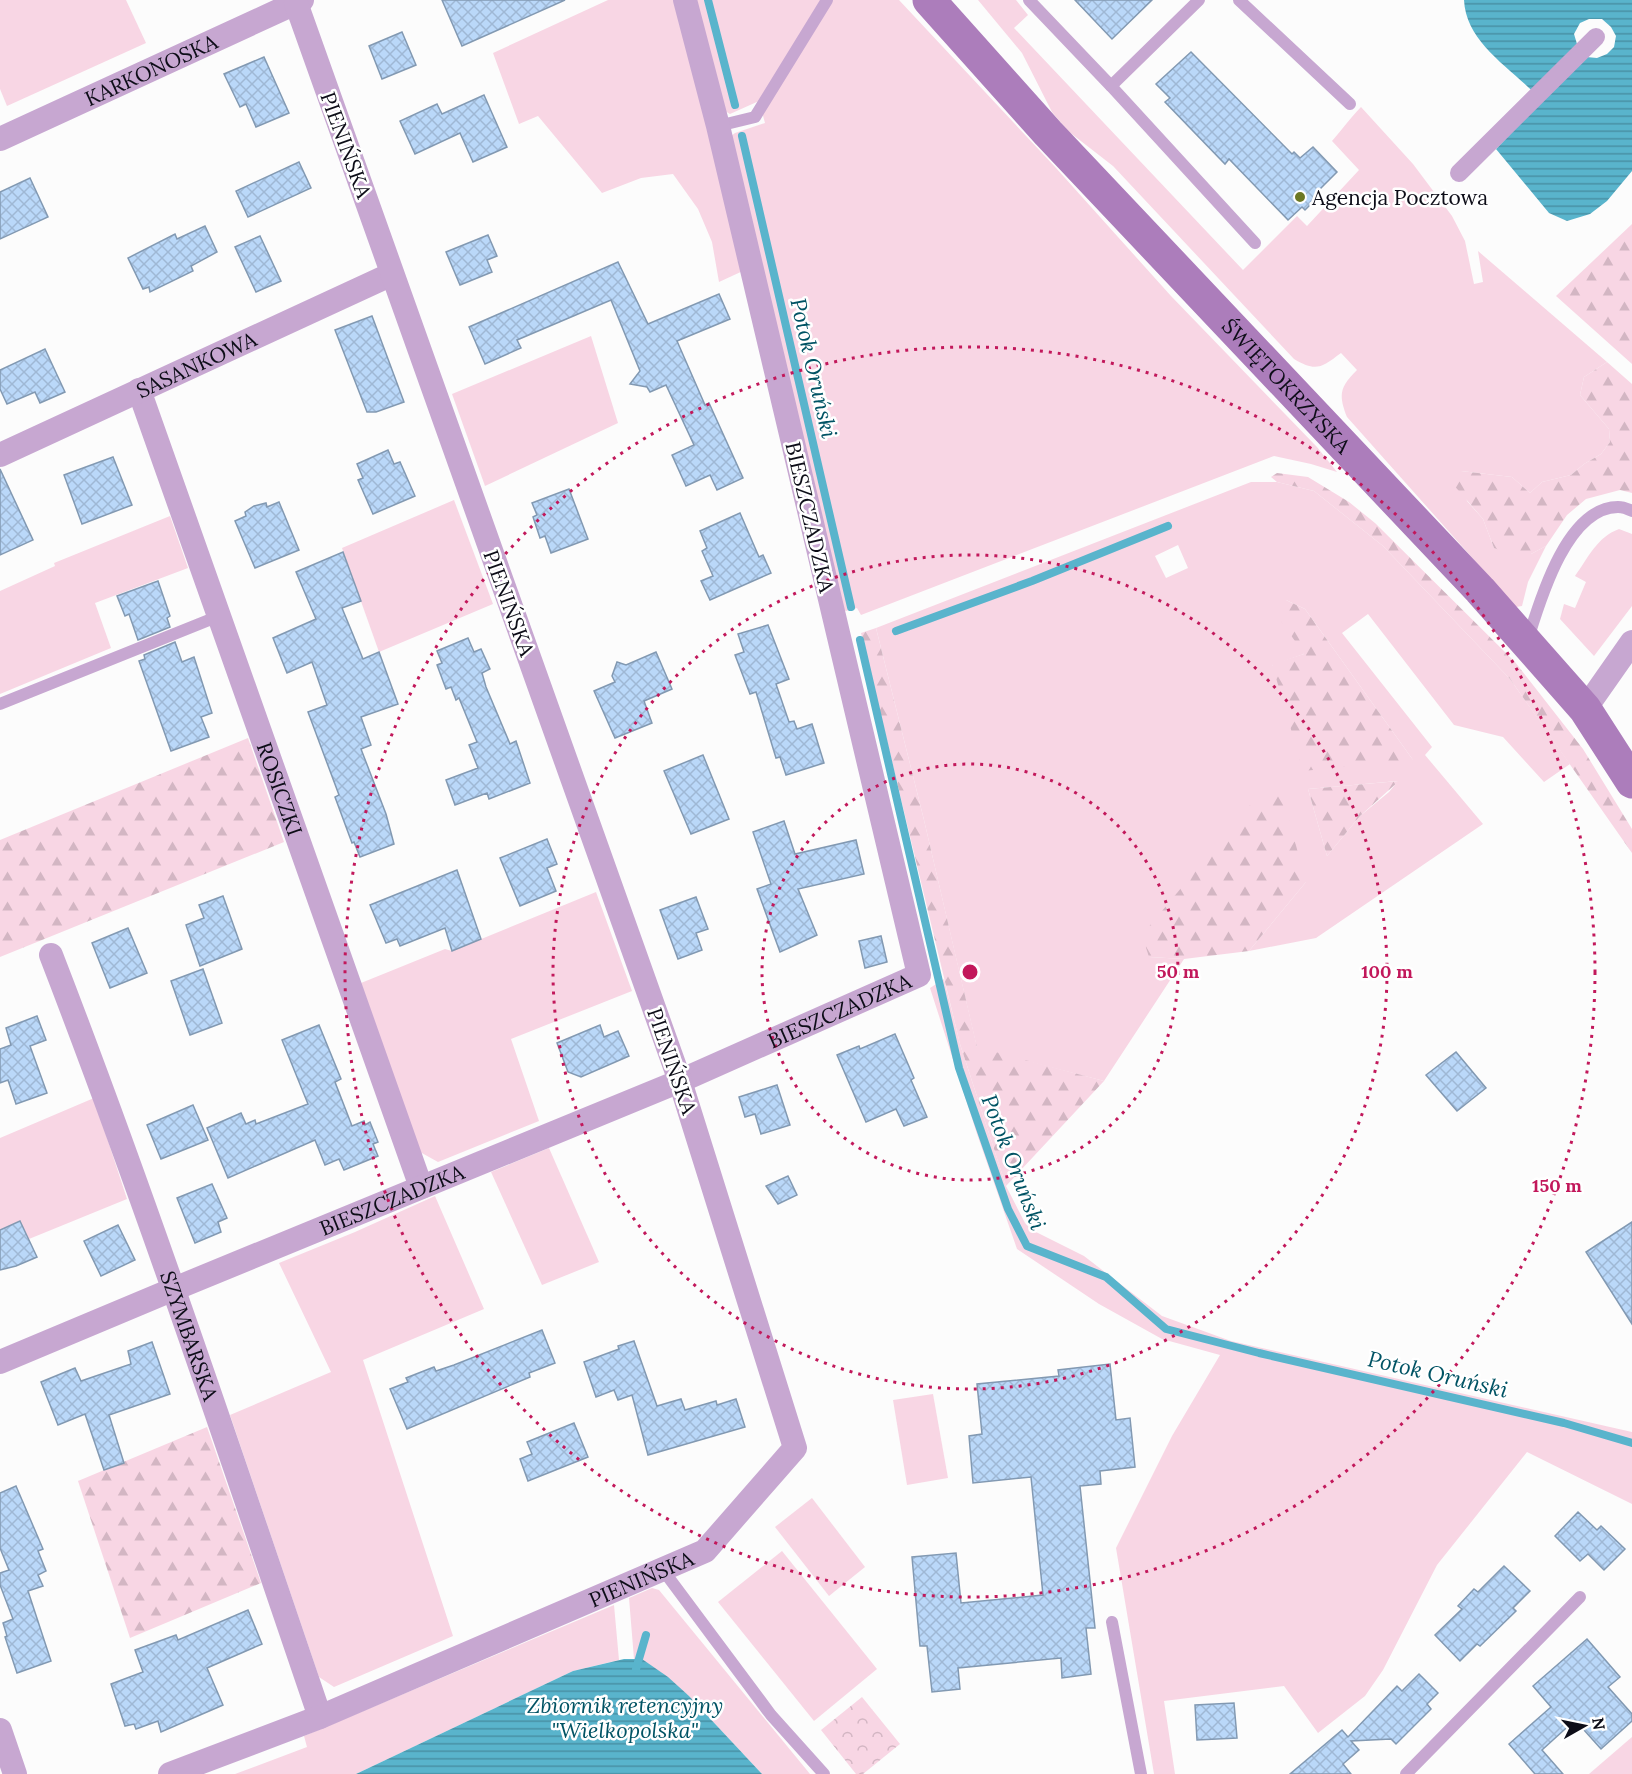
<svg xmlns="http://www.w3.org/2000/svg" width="1632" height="1774" font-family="Lora,serif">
<defs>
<pattern id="forest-firs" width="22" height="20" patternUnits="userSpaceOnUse" patternTransform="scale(1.5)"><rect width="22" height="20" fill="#f8d6e4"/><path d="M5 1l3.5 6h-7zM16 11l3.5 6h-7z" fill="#d3b6c3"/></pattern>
<pattern id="park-crowns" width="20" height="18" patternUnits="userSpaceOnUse" patternTransform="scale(1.5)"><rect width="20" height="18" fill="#f8d6e4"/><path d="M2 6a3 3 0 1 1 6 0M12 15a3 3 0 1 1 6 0" fill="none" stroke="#d3b6c3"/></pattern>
<pattern id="water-rules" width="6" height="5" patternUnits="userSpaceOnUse" patternTransform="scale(1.5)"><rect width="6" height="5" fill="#59b4cc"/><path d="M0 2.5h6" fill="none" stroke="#4891a5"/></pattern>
<pattern id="building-cross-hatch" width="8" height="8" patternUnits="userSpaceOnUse" patternTransform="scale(1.5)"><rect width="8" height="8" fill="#bad8f9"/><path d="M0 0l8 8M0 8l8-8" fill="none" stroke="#9fb8d5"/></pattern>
</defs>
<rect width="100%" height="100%" fill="#fcfcfc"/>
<g fill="#f8d6e4" fill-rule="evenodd">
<path d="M 0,0 L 126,0 L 146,43 L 7,106 L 0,89 Z"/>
<path d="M 608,0 L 674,0 L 745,270 L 719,282 L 712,242 L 698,209 L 673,174 L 641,178 L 602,193 L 538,116 L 519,124 L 493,53 Z"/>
<path d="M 695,0 L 899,0 L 1056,168 L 1171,296 L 1317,447 L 1337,472 L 1311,464 L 1274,456 L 861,615 L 857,608 L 846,611 L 842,609 L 731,136 L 735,133 L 765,123 L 759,101 L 730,114 L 725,111 Z"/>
<path d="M 978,0 L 1016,0 L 1028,15 L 1014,28 L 1243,270 L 1297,216 L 1307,226 L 1359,170 L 1332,141 C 1342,130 1350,118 1361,107 L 1413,164 L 1452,216 L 1465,241 L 1474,284 L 1483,282 L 1478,251 L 1607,362 L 1584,377 L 1580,395 L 1609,429 L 1610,442 L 1601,454 L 1584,464 L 1571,475 L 1542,482 L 1530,493 L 1512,477 L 1461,471 L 1467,501 L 1483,519 L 1494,548 L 1531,554 L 1546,546 L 1528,582 L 1522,606 L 1516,607 L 1347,417 C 1338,394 1340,387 1357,370 L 1341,353 C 1321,368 1316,372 1294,359 L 1113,166 L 1068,131 L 1052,112 L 1022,53 Z"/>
<path d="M 591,336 L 618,423 L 485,486 L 452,394 Z"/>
<path d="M 1251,482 L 1277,482 L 1314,491 L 1383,546 L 1510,679 L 1570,764 L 1544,782 L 1503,737 L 1454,725 L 1368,614 L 1342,633 L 1432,747 L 1425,755 L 1483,824 L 1316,938 L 1249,951 L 1306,882 L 1149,957 L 1184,959 L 1104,1081 L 977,1048 L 924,820 L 876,628 ZM 1178,545 L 1188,568 L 1166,578 L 1155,556 ZM 1286,600 L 1305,609 L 1413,760 L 1272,665 L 1304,654 ZM 1398,781 L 1389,792 L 1360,816 L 1327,856 L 1308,789 Z"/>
<path d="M 454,500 L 493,604 L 379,652 L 342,548 Z"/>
<path d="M 170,516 L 188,568 L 95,603 L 111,648 L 0,694 L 0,591 L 55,566 L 54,563 Z"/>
<path d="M 1619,529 L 1632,534 L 1632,606 L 1594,656 L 1560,619 L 1564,604 L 1575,608 L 1586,582 L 1575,576 C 1588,558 1597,537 1619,529 Z"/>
<path d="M 596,892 L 632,991 L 511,1039 L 539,1121 L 438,1162 L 420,1152 L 361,983 L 445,949 L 452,951 Z"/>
<path d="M 944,979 L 960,1044 L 1006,1186 L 1025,1223 L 1032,1230 L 1084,1256 L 1162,1316 L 1231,1341 L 1632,1432 L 1632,1504 L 1527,1452 L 1437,1565 L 1383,1670 L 1365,1696 L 1318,1733 L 1284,1686 L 1164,1701 L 1175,1774 L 1154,1774 L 1116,1548 L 1172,1436 L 1220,1355 L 1162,1339 L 1099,1304 L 1017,1249 L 977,1134 L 930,988 Z"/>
<path d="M 94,1098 L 127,1199 L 29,1239 L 20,1222 L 0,1230 L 0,1138 Z"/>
<path d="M 549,1148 L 599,1262 L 542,1285 L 491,1172 Z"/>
<path d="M 435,1196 L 484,1309 L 363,1360 L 453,1636 L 334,1687 L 319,1677 L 230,1415 L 331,1372 L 279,1263 L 355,1232 Z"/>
<path d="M 933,1394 L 948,1478 L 907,1485 L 893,1400 Z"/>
<path d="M 812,1498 L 865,1567 L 829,1596 L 775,1527 Z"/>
<path d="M 782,1551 L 877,1669 L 814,1721 L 718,1602 Z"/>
<path d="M 652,1588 L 659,1590 L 810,1774 L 762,1774 L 689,1696 L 642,1660 L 634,1659 L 629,1598 Z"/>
<path d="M 614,1605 L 619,1660 L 573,1671 L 356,1774 L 235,1774 L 307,1747 L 304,1736 Z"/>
<path d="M 1632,1737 L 1632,1774 L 1589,1774 Z"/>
</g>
<g fill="url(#forest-firs)">
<path d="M 1632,224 L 1632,364 L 1556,296 Z"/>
<path d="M 1607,362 L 1632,384 L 1632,493 L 1620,490 L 1586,499 L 1567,515 L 1546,546 L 1531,554 L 1510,554 L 1494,548 L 1483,519 L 1452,483 L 1461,471 L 1512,477 L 1530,493 L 1542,482 L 1571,475 L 1584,464 L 1601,454 L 1610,442 L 1609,429 L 1580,395 L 1584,377 Z"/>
<path d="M 1277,473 L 1308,477 L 1349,502 L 1375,523 L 1515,662 L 1583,749 L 1632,829 L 1632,853 L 1510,679 L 1383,546 L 1314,491 L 1277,482 L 1271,477 Z"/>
<path d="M 1286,600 L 1305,609 L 1413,760 L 1303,771 L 1272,664 L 1304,654 L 1281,621 Z"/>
<path d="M 876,628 L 924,820 L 977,1047 L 1104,1081 L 1006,1186 L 960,1044 L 861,633 Z"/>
<path d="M 248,738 L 284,842 L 0,957 L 0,840 Z"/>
<path d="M 1399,781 L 1360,816 L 1327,856 L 1308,789 Z"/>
<path d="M 1281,791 L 1306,882 L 1249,951 L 1184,959 L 1149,957 L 1142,935 L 1261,792 Z"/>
<path d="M 207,1427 L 261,1583 L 130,1638 L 78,1481 Z"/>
</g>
<path fill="url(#park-crowns)" d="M 862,1697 L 900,1744 L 863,1774 L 856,1774 L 821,1730 Z"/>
<g fill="url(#water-rules)">
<path d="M 1464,0 L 1632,0 L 1632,171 L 1607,201 L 1590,214 L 1567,221 L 1549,213 L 1496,149 L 1542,101 C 1515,70 1466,45 1464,0 Z"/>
<path d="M 624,1659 L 642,1659 L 668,1677 L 689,1696 L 762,1774 L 356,1774 L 573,1671 Z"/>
</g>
<path fill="#fcfcfc" d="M 1589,19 L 1602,19 L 1611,27 L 1616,36 L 1614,47 L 1607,54 L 1597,58 L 1586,57 L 1577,44 L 1574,34 L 1580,23 Z"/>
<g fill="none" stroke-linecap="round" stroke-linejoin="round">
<g stroke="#59b4cc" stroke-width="8">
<path d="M 708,0 L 735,105"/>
<path d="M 742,136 L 851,607"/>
<path d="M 896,631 L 1032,581 L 1168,526"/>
<path d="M 860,640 L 959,1068 L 1008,1209 L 1027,1246 L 1106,1277 L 1166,1329 L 1259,1353 L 1564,1423 L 1632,1443"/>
<path d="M 636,1669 L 646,1635"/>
</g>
</g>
<g fill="url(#building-cross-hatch)" stroke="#8299b2" stroke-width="1.5">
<path d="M 442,0 L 565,0 L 462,46 Z"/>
<path d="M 1075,0 L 1152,0 L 1112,39 Z"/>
<path d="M 402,32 L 416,65 L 382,79 L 369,46 Z"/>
<path d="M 1191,52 L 1292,154 L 1294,152 L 1300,158 L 1313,147 L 1337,172 L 1317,192 L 1320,195 L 1305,210 L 1302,207 L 1288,220 L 1229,159 L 1225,164 L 1165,102 L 1170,98 L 1156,84 Z"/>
<path d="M 264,57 L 289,113 L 256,127 L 246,104 L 240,107 L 224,74 Z"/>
<path d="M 484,95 L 507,147 L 473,162 L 460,133 L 415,154 L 400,121 L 437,104 L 442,114 Z"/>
<path d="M 299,162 L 311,188 L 248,217 L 236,191 Z"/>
<path d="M 30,178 L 48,217 L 0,239 L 0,192 Z"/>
<path d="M 205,226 L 217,252 L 191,266 L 193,271 L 150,292 L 149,287 L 143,289 L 128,258 L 175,234 L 177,239 Z"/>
<path d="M 488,235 L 497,256 L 487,260 L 492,272 L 460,285 L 446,252 Z"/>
<path d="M 260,236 L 281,281 L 256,292 L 235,247 Z"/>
<path d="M 618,262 L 648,324 L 719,294 L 730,319 L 677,341 L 705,405 L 709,403 L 743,478 L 717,490 L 710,475 L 686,486 L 672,455 L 694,445 L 666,385 L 650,392 L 647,387 L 630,384 L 640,371 L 611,300 L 517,340 L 521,348 L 485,364 L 469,327 Z"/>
<path d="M 372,316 L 404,402 L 376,412 L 367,412 L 335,330 Z"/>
<path d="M 45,349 L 65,392 L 40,403 L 35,392 L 7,404 L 0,389 L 0,370 Z"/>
<path d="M 388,450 L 394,464 L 400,462 L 415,496 L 373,514 L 358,480 L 363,478 L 357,464 Z"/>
<path d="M 113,457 L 132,505 L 82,524 L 64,475 Z"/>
<path d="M 0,469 L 33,540 L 0,555 Z"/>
<path d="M 569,489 L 588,539 L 551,553 L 545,536 L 540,538 L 533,517 L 537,515 L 532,503 Z"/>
<path d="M 279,502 L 299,550 L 255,568 L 235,521 L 246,516 L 245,512 L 254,506 L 266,503 L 267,507 Z"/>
<path d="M 740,513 L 759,557 L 763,555 L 771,573 L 710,600 L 701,581 L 713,576 L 702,551 L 707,548 L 700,531 Z"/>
<path d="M 343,552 L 361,601 L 342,608 L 363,659 L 379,652 L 398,704 L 361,717 L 371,745 L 361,749 L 386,814 L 394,844 L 360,857 L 354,842 L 352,843 L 335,797 L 339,795 L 308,712 L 327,705 L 312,662 L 287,673 L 273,638 L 316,619 L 296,572 Z"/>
<path d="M 158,581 L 170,616 L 167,618 L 170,627 L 138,640 L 129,614 L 125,616 L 117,596 Z"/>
<path d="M 768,625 L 789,679 L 776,684 L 789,722 L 794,721 L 797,729 L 812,724 L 824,763 L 786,775 L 780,757 L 776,758 L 756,692 L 750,694 L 735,655 L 744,652 L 738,634 Z"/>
<path d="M 468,638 L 474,652 L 481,649 L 490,669 L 482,673 L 486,687 L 510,744 L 516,741 L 530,783 L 489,799 L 487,793 L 455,805 L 446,780 L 478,768 L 469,745 L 477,742 L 459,698 L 456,700 L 451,687 L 446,689 L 437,665 L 442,663 L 437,651 Z"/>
<path d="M 175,642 L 182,662 L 194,657 L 212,713 L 201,717 L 209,737 L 171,751 L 139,661 L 145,659 L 144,655 Z"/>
<path d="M 656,652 L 672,689 L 644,701 L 652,723 L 615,738 L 594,691 L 615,682 L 612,676 L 617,662 L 626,665 Z"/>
<path d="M 703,755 L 729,819 L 691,834 L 664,771 Z"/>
<path d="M 784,821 L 795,854 L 856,840 L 864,874 L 798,889 L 817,935 L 780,952 L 757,889 L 771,884 L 753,832 Z"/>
<path d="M 547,839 L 557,864 L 547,868 L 556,891 L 520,906 L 500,858 Z"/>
<path d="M 457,870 L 481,939 L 452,951 L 445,928 L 400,946 L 397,939 L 386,943 L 370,905 Z"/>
<path d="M 223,896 L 242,949 L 200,966 L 186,925 L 204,918 L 199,905 Z"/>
<path d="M 696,897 L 708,929 L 696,933 L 702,950 L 678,959 L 660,910 Z"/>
<path d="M 128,928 L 147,973 L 110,988 L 92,943 Z"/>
<path d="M 881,936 L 887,962 L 865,968 L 859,941 Z"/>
<path d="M 203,969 L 222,1023 L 190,1035 L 171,981 Z"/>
<path d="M 37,1016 L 46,1040 L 30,1046 L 47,1093 L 16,1104 L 8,1080 L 0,1083 L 0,1049 L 11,1045 L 6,1028 Z"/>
<path d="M 319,1025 L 341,1079 L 335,1082 L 352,1126 L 364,1121 L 365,1125 L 370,1122 L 378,1142 L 373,1144 L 378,1156 L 344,1170 L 339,1159 L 325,1165 L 315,1140 L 228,1178 L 207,1128 L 241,1113 L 246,1124 L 255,1120 L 256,1124 L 308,1104 L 282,1040 Z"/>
<path d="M 600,1025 L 604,1037 L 618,1031 L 629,1056 L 581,1077 L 568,1072 L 557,1043 Z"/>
<path d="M 895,1034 L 914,1078 L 911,1080 L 927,1117 L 904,1126 L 896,1109 L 866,1122 L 837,1055 L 859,1046 L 860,1049 Z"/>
<path d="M 1456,1052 L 1486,1088 L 1457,1111 L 1426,1075 Z"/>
<path d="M 777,1085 L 790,1125 L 761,1134 L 755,1114 L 745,1117 L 739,1097 Z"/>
<path d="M 193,1105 L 208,1140 L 161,1159 L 147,1125 Z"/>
<path d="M 788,1176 L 797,1195 L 778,1204 L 766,1186 Z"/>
<path d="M 212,1184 L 227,1218 L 218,1222 L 221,1232 L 195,1243 L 177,1198 Z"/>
<path d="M 20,1221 L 37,1257 L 16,1266 L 0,1270 L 0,1230 Z"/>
<path d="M 1632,1222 L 1632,1324 L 1586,1252 Z"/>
<path d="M 118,1225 L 135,1260 L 101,1276 L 84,1241 Z"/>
<path d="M 542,1330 L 555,1363 L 529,1373 L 530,1377 L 407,1429 L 390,1389 L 408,1382 L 406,1378 L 434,1367 L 436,1371 L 454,1365 Z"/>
<path d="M 634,1341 L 657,1406 L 681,1399 L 685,1410 L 716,1401 L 717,1405 L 736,1399 L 745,1427 L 648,1455 L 632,1395 L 618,1400 L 614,1390 L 596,1397 L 584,1362 L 619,1349 L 618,1346 Z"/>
<path d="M 152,1342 L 170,1394 L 109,1415 L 124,1463 L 104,1470 L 85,1414 L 58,1425 L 41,1382 L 75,1368 L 81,1381 L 131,1364 L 128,1351 Z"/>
<path d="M 1110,1364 L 1116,1420 L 1130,1418 L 1135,1467 L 1100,1471 L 1101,1484 L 1080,1486 L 1095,1628 L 1086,1628 L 1091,1674 L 1062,1678 L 1061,1658 L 958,1668 L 960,1689 L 932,1692 L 927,1646 L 920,1646 L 912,1557 L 956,1553 L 961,1603 L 1043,1595 L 1031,1477 L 973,1483 L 969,1436 L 982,1434 L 977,1384 L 1059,1376 L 1058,1370 Z"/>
<path d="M 574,1423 L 588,1457 L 528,1481 L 520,1459 L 532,1454 L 527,1442 Z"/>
<path d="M 16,1486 L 43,1549 L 38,1551 L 46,1571 L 38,1575 L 43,1586 L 28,1591 L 51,1661 L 17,1673 L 5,1637 L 7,1636 L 3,1623 L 13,1619 L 0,1585 L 0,1573 L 9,1570 L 0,1548 L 0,1493 Z"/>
<path d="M 1578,1512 L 1597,1530 L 1601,1526 L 1625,1549 L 1604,1570 L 1588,1554 L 1580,1561 L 1555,1536 Z"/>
<path d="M 1504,1566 L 1530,1591 L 1513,1608 L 1516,1611 L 1480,1646 L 1477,1644 L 1460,1661 L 1435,1635 L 1462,1609 L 1458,1606 L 1474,1589 L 1478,1592 Z"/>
<path d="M 248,1610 L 262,1644 L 207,1668 L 223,1705 L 161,1732 L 158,1721 L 136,1729 L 134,1724 L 125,1726 L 111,1684 L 143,1672 L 135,1650 L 176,1635 L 178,1640 Z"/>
<path d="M 1587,1639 L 1620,1677 L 1608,1687 L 1632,1714 L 1632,1721 L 1601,1749 L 1575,1720 L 1542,1750 L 1563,1774 L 1535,1774 L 1509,1744 L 1551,1707 L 1533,1686 Z"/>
<path d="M 1419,1674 L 1438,1693 L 1427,1704 L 1431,1709 L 1396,1744 L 1391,1739 L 1351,1741 L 1359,1750 L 1343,1764 L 1351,1774 L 1290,1774 L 1342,1730 L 1348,1737 L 1397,1686 L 1402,1691 Z"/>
<path d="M 1234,1703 L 1237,1738 L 1197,1740 L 1195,1705 Z"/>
</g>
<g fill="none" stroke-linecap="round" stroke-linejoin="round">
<g stroke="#c7a7d1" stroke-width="12">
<path d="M 1029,0 L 1111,86"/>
<path d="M 1199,0 L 1111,86 L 1255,243"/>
<path d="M 1239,0 L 1350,104"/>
<path d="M 718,126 L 755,117 L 827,0"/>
<path d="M 1528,639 C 1540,600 1567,507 1618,507 C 1623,507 1628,509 1632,511"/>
<path d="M 0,704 L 219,616"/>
<path d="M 663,1570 L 771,1715 L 824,1774"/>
<path d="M 1112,1622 L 1141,1774"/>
<path d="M 1406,1774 L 1580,1597"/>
</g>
<path stroke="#c7a7d1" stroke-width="18" d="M 1459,173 L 1596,37"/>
<g stroke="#c7a7d1" stroke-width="24">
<path id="s1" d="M 0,139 L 302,0"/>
<path id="s2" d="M 139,390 L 421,1187"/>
<path id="s3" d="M 0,455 L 392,274"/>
<path d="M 1585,709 L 1632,642"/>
<path id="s4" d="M 51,955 C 148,1206 233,1462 320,1717"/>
<path id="s5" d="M 0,1362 L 174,1289 L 680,1081 L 919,975 L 718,126 L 685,0"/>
<path d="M 0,1730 L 15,1774"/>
<path id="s6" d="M 170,1774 L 320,1717 L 705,1551 L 795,1448 L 680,1081 L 296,3"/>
</g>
<path stroke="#ac7dbb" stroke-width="33" id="s7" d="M 929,0 L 1048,133 L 1480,590 L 1585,709 L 1632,782"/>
</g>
<g fill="none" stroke="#c2185b" stroke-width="3" stroke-dasharray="3 6">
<circle cx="970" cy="972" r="208"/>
<circle cx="970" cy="972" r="417"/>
<circle cx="970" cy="972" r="625"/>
</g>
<circle fill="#6c7824" stroke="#fff" stroke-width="2" cx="1300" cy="197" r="6"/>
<g text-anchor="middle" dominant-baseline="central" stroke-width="5" stroke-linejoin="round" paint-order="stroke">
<g font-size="21" fill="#0d0d18" stroke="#fff">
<text stroke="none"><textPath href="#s1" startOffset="166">KARKONOSKA</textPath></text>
<text transform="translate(346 145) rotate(70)">PIENIŃSKA</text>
<text stroke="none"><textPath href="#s3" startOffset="216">SASANKOWA</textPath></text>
<text stroke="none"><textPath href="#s7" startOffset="526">ŚWIĘTOKRZYSKA</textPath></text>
<text transform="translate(810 517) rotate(77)">BIESZCZADZKA</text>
<text transform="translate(509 603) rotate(70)">PIENIŃSKA</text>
<text stroke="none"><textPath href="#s2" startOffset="423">ROSICZKI</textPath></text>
<text stroke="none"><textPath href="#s5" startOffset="910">BIESZCZADZKA</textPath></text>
<text transform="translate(672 1061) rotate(71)">PIENIŃSKA</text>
<text stroke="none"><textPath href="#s5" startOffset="424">BIESZCZADZKA</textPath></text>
<text stroke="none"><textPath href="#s4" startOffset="405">SZYMBARSKA</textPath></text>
<text stroke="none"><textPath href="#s6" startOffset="510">PIENIŃSKA</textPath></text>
</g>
<g font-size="21" fill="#0d0d18" stroke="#fff" text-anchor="start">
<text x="1312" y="197">Agencja Pocztowa</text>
</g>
<g font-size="22" font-style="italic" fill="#005364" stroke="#fff">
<text transform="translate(814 368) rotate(77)">Potok Oruński</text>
<text transform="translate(1014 1162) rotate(69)">Potok Oruński</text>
<text transform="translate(1438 1374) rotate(13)">Potok Oruński</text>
<text x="625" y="1705">Zbiornik retencyjny<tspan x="625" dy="25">"Wielkopolska"</tspan></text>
</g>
</g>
<circle cx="970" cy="972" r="9" fill="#c2185b" stroke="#fff" stroke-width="3"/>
<g font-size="18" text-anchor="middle" font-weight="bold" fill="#c2185b" stroke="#fff" stroke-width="5" stroke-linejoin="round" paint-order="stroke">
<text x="1178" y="978">50 m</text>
<text x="1387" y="978">100 m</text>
<text x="1557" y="1192">150 m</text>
</g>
<g transform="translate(1584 1726) rotate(81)" stroke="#ffffff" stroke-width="4.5" paint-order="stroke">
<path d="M0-4.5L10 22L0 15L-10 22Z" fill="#0d0d18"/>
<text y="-9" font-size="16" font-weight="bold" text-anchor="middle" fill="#0d0d18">N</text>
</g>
</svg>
